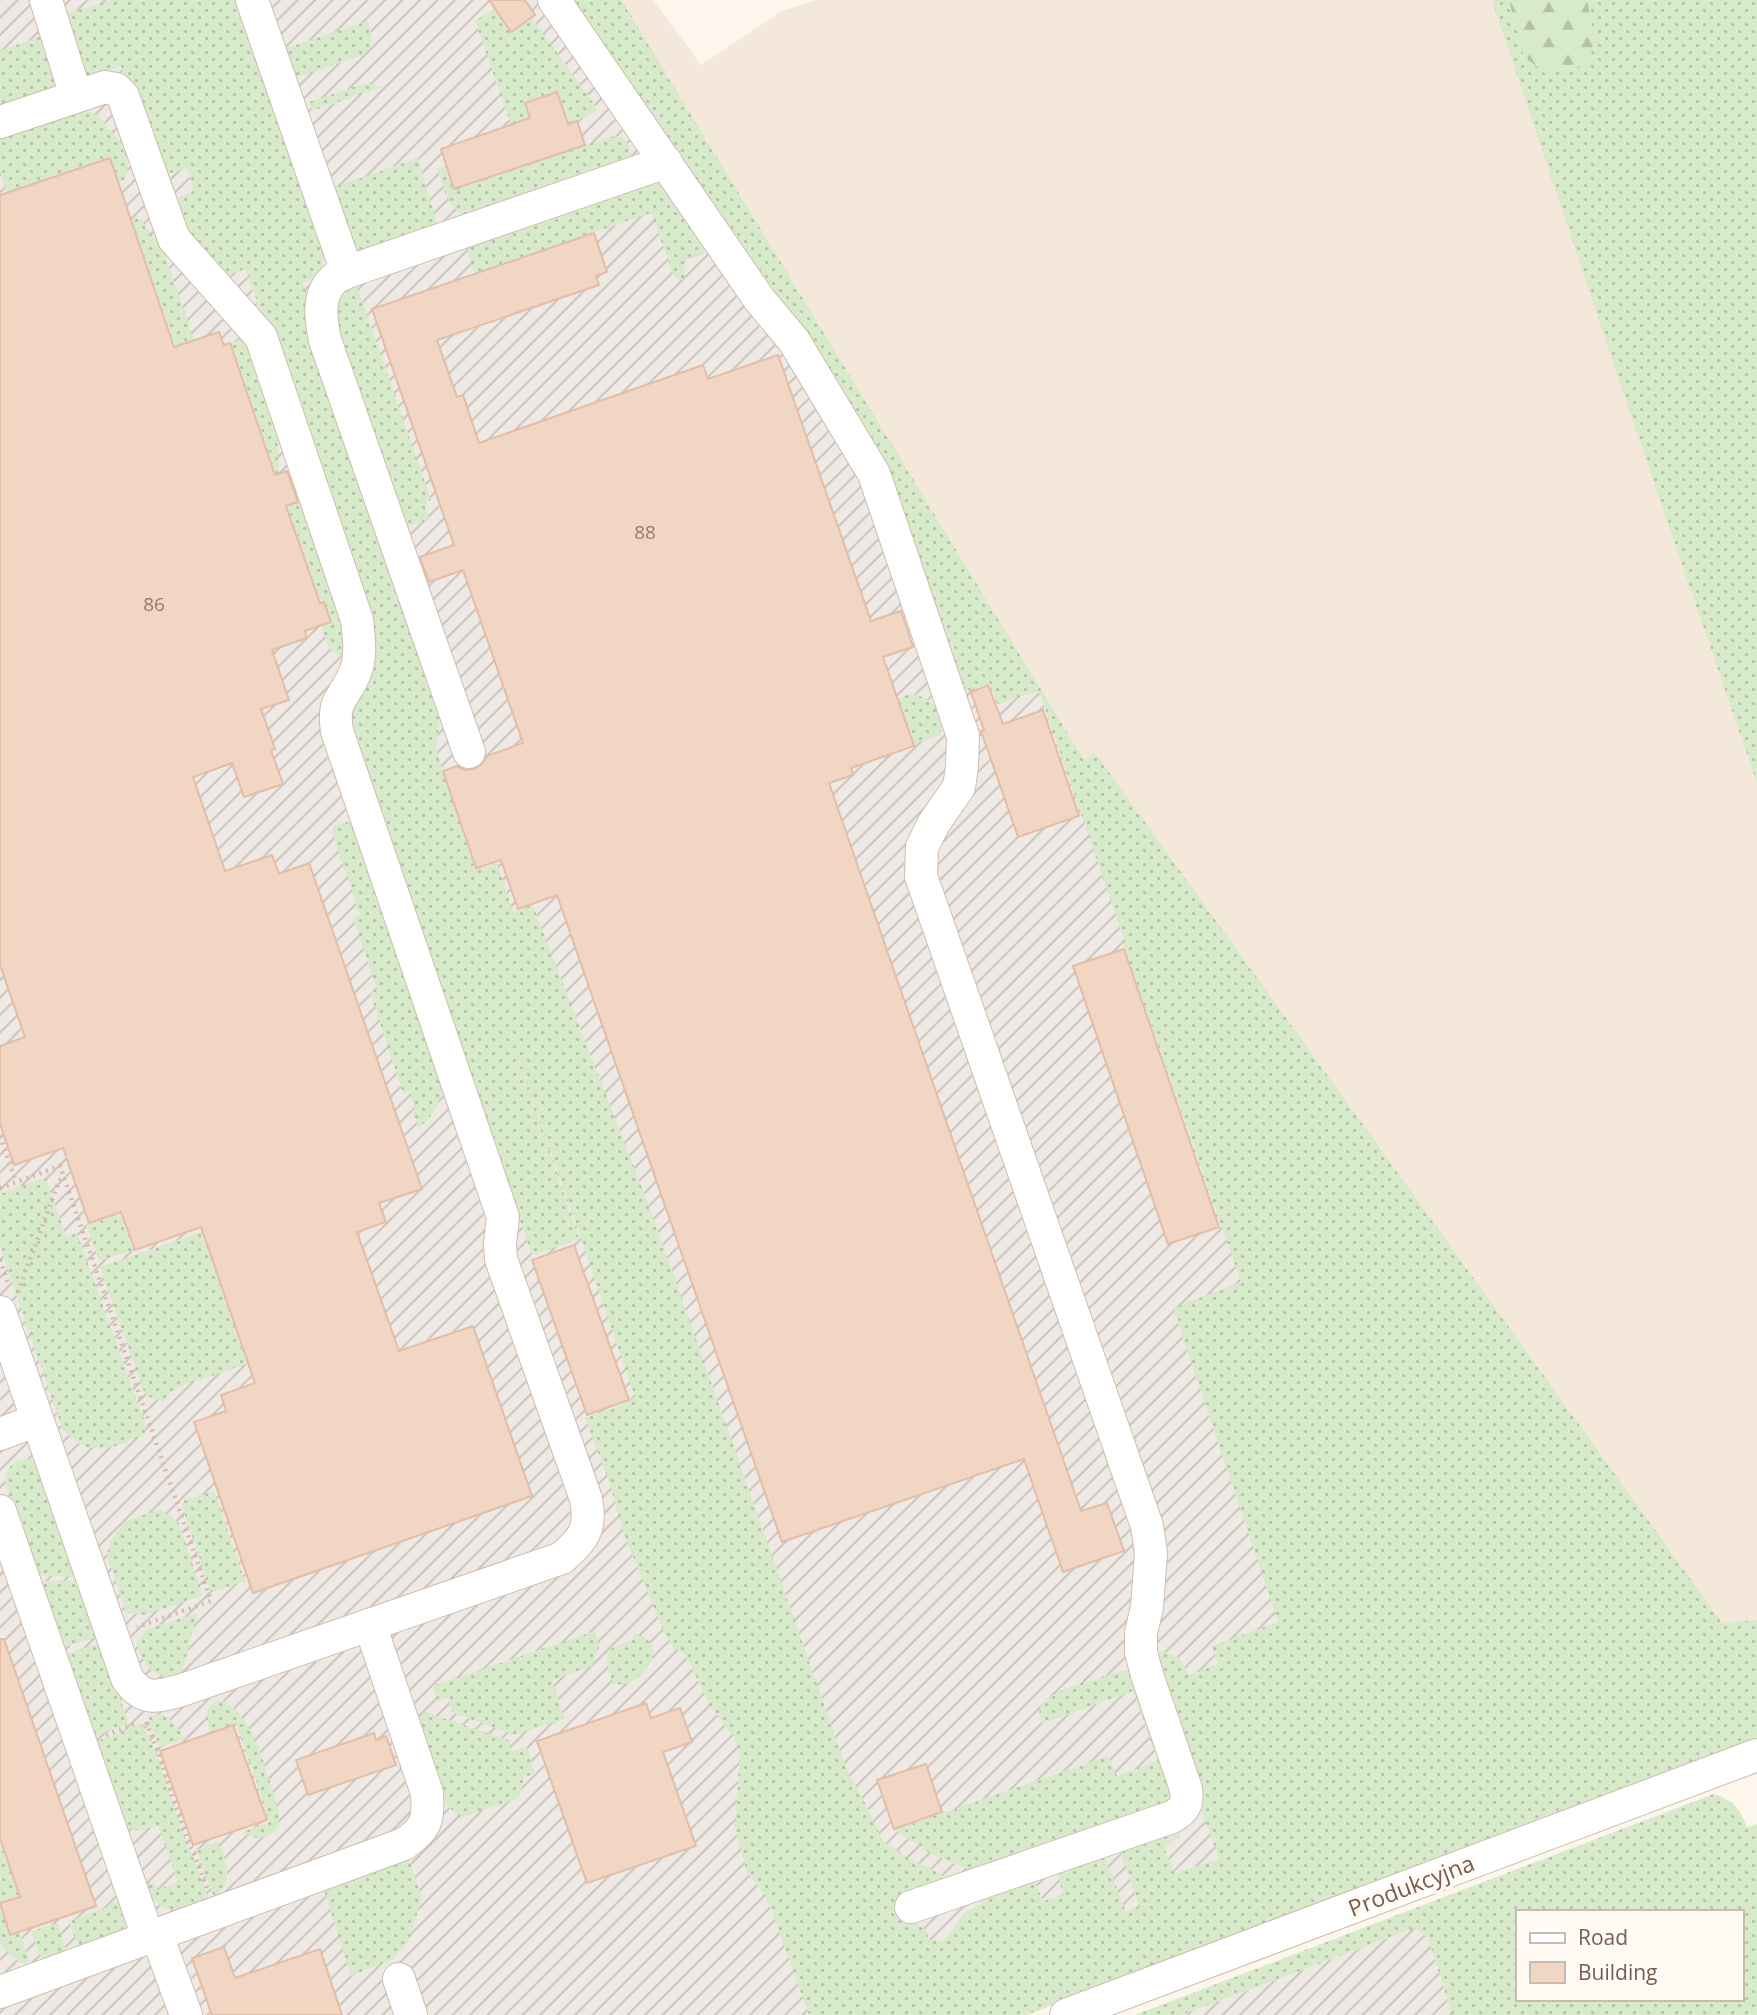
<svg xmlns="http://www.w3.org/2000/svg" width="1757" height="2015" font-family="'Open Sans',sans-serif">
<defs>
<pattern id="industrial-furrows" width="10" height="10" patternUnits="userSpaceOnUse" patternTransform="scale(1.75)"><rect width="10" height="10" fill="#eee9e4"/><path d="M-1 1l2-2M0 10L10 0M9 11l2-2" fill="none" stroke="#c6c0bb"/></pattern>
<pattern id="grass-dots" width="8" height="8" patternUnits="userSpaceOnUse" patternTransform="scale(1.75)"><rect width="8" height="8" fill="#d7eaca"/><path d="M2 2h.1M6 6h.1" fill="none" stroke="#b3c1a6" stroke-width="1.8" stroke-linecap="round"/></pattern>
<pattern id="forest-firs" width="22" height="20" patternUnits="userSpaceOnUse" patternTransform="scale(1.75)"><rect width="22" height="20" fill="#d7eaca"/><path d="M5 1l3.5 6h-7zM16 11l3.5 6h-7z" fill="#b3c1a6"/></pattern>
</defs>
<rect width="100%" height="100%" fill="#fcf6ec"/>
<path fill="#f4e8da" d="M 0,0 L 653,0 L 701,65 L 782,11 L 817,0 L 1515,0 L 1757,734 L 1757,1738 L 1028,2015 L 0,2015 Z"/>
<g fill="url(#industrial-furrows)">
<path d="M 0,0 L 151,0 L 853,2015 L 0,2015 Z"/>
<path d="M 194,0 L 622,0 L 1082,764 L 1757,1676 L 855,2015 L 158,12 Z"/>
<path d="M 1415,1928 L 1428,1938 L 1452,2015 L 1181,2015 Z"/>
</g>
<g fill="url(#grass-dots)" fill-rule="evenodd">
<path d="M 110,0 L 243,0 L 324,249 L 323,268 L 319,277 L 302,283 L 311,304 L 438,699 L 440,717 L 436,749 L 475,870 L 497,863 L 513,912 L 533,906 L 652,1214 L 848,1772 L 862,1797 L 883,1841 L 910,1859 L 941,1874 L 946,1881 L 911,1920 L 927,1931 L 928,1939 L 943,1942 L 965,1913 L 979,1905 L 1003,1882 L 1029,1877 L 1036,1884 L 1043,1901 L 1063,1895 L 1056,1868 L 1098,1853 L 1105,1858 L 1126,1912 L 1140,1907 L 1120,1851 L 1181,1830 L 1179,1837 L 1164,1848 L 1175,1873 L 1219,1859 L 1160,1694 L 1156,1661 L 1161,1651 C 1182,1657 1179,1657 1189,1675 L 1218,1664 L 1212,1646 L 1278,1622 L 1173,1308 L 1241,1282 L 1124,946 L 1123,936 L 1039,691 L 998,704 L 990,683 L 964,692 L 806,335 L 571,0 L 621,0 L 1084,760 L 1095,753 L 1722,1623 L 1757,1620 L 1757,1737 L 1026,2015 L 809,2015 L 766,1896 L 747,1873 L 735,1827 L 740,1752 L 732,1734 L 712,1709 L 705,1696 L 685,1654 L 673,1648 L 664,1632 L 623,1532 L 609,1481 L 585,1418 L 625,1404 L 625,1402 L 635,1397 L 496,990 L 579,1239 L 532,1255 L 346,723 L 365,620 L 246,269 L 218,278 L 167,201 L 194,192 L 187,168 L 158,177 L 121,66 L 89,77 L 69,52 L 61,16 Z"/>
<path d="M 1492,0 L 1757,0 L 1757,783 L 1624,395 Z"/>
<path d="M 494,8 L 511,33 L 532,18 L 597,108 L 595,112 L 569,124 L 557,91 L 525,102 L 530,118 L 511,124 L 475,21 Z"/>
<path d="M 368,21 C 372,34 375,45 363,55 L 293,79 L 277,51 Z"/>
<path d="M 47,34 L 65,86 L 0,108 L 0,51 Z"/>
<path d="M 368,84 L 382,87 L 312,111 L 309,102 L 360,85 Z"/>
<path d="M 72,110 L 87,111 L 98,115 L 120,142 L 128,163 L 126,180 L 119,182 L 110,157 L 7,192 L 0,172 L 0,135 Z"/>
<path d="M 618,136 C 629,141 631,148 631,160 L 465,217 C 446,205 444,189 438,169 L 445,166 L 454,191 L 611,137 Z"/>
<path d="M 418,158 L 436,220 L 434,228 L 365,252 L 349,247 L 326,190 Z"/>
<path d="M 657,181 L 708,248 L 702,255 L 684,261 L 685,276 L 682,280 L 678,280 L 674,276 L 651,213 L 474,273 L 467,252 L 473,241 Z"/>
<path d="M 135,218 L 141,219 L 164,253 L 199,353 L 180,359 L 132,219 Z"/>
<path d="M 355,280 L 431,500 L 424,504 L 430,520 L 405,527 L 332,323 L 341,285 Z"/>
<path d="M 247,339 L 276,412 L 279,473 L 276,473 L 231,342 Z"/>
<path d="M 307,500 L 346,612 L 346,660 L 329,648 L 321,626 L 332,622 L 324,601 L 321,601 L 288,507 Z"/>
<path d="M 911,694 C 932,697 948,713 940,735 L 914,744 L 898,698 Z"/>
<path d="M 354,820 L 443,1087 C 439,1102 433,1120 418,1127 L 412,1110 L 415,1109 L 409,1092 L 403,1093 L 370,992 L 377,989 L 353,918 L 360,915 L 332,832 L 334,826 Z"/>
<path d="M 46,1179 L 66,1236 L 77,1233 L 145,1423 L 145,1435 C 111,1447 93,1461 63,1430 L 0,1248 L 0,1194 L 37,1180 Z"/>
<path d="M 120,1214 L 133,1250 L 99,1261 L 86,1225 Z"/>
<path d="M 201,1232 L 247,1364 L 179,1387 L 171,1392 L 164,1402 L 147,1396 L 144,1392 L 100,1267 Z"/>
<path d="M 28,1459 L 37,1463 L 75,1577 L 38,1575 L 5,1481 C 7,1466 14,1460 28,1459 Z"/>
<path d="M 214,1491 L 245,1581 L 215,1591 L 210,1589 L 182,1506 L 183,1501 Z"/>
<path d="M 161,1509 L 179,1523 L 201,1590 L 201,1596 L 144,1615 L 126,1612 L 107,1556 L 111,1539 L 126,1521 Z"/>
<path d="M 42,1581 L 76,1581 L 81,1583 L 99,1636 L 63,1648 L 40,1583 Z"/>
<path d="M 197,1613 L 182,1674 L 178,1677 C 149,1675 146,1668 136,1643 L 148,1629 Z"/>
<path d="M 595,1631 L 599,1647 L 592,1666 L 552,1680 L 565,1719 L 515,1735 L 453,1713 L 447,1698 L 438,1701 L 432,1686 Z"/>
<path d="M 638,1634 C 668,1645 648,1678 625,1684 C 623,1685 614,1684 613,1684 L 606,1661 L 610,1649 L 633,1639 L 632,1635 Z"/>
<path d="M 101,1642 L 129,1724 L 94,1737 L 65,1655 Z"/>
<path d="M 1122,1671 L 1128,1671 L 1136,1675 L 1164,1747 L 1154,1751 L 1133,1691 L 1041,1724 C 1039,1717 1038,1709 1043,1703 C 1053,1689 1104,1677 1122,1671 Z"/>
<path d="M 220,1700 C 256,1714 268,1779 279,1813 L 279,1826 C 269,1838 255,1842 243,1832 L 270,1822 L 236,1723 L 210,1732 C 206,1718 203,1704 220,1700 Z"/>
<path d="M 425,1712 L 508,1740 L 512,1751 L 527,1747 L 535,1774 L 524,1777 L 519,1798 L 460,1818 L 448,1806 L 417,1721 Z"/>
<path d="M 159,1714 C 173,1718 178,1726 184,1739 L 160,1747 L 149,1723 L 149,1717 Z"/>
<path d="M 142,1723 L 156,1752 L 187,1845 L 195,1861 L 210,1902 C 184,1910 159,1919 146,1887 L 149,1883 L 153,1882 L 157,1890 L 178,1882 L 158,1825 L 141,1831 L 125,1827 L 97,1746 L 98,1741 Z"/>
<path d="M 1108,1756 L 1117,1776 L 1168,1756 L 1171,1797 L 1165,1807 L 976,1872 L 933,1855 L 894,1830 Z"/>
<path d="M 1714,1794 C 1734,1801 1739,1808 1747,1827 L 1757,1824 L 1757,2015 L 1452,2015 L 1428,1938 L 1415,1928 L 1181,2015 L 1135,2015 ZM 1517,1912 L 1741,1912 L 1741,1999 L 1517,1999 Z"/>
<path d="M 0,1841 L 19,1896 L 0,1902 Z"/>
<path d="M 219,1841 C 227,1865 234,1879 215,1900 L 196,1850 Z"/>
<path d="M 409,1859 L 422,1898 L 409,1940 L 394,1959 L 351,1976 L 324,1890 Z"/>
<path d="M 113,1902 L 119,1902 L 124,1906 L 128,1922 C 120,1938 98,1941 83,1947 L 77,1944 L 69,1921 L 107,1907 Z"/>
<path d="M 0,1909 L 10,1936 L 20,1933 L 29,1960 L 27,1966 L 15,1959 L 0,1944 Z"/>
<path d="M 58,1923 L 66,1949 L 64,1954 L 45,1960 L 40,1957 L 32,1931 Z"/>
</g>
<path fill="url(#forest-firs)" d="M 1509,0 L 1587,0 L 1594,38 L 1589,65 L 1544,73 L 1523,55 Z"/>
<g fill="#f1d6c4" stroke="#e3bda5" stroke-width="2">
<path d="M 489,0 L 525,0 L 535,15 L 511,32 Z"/>
<path d="M 557,92 L 568,124 L 577,121 L 585,145 L 454,189 L 441,149 L 530,118 L 525,103 Z"/>
<path d="M 110,158 L 174,347 L 219,332 L 224,345 L 230,343 L 275,475 L 287,471 L 298,502 L 286,506 L 320,603 L 324,602 L 331,622 L 305,631 L 307,638 L 272,650 L 289,700 L 261,709 L 275,749 L 271,750 L 283,784 L 244,797 L 232,763 L 193,777 L 225,871 L 272,855 L 279,874 L 309,863 L 422,1189 L 379,1203 L 386,1222 L 357,1232 L 399,1351 L 473,1326 L 532,1496 L 253,1593 L 194,1422 L 226,1411 L 221,1395 L 255,1383 L 201,1227 L 135,1250 L 121,1212 L 89,1223 L 63,1148 L 14,1165 L 0,1124 L 0,1046 L 25,1037 L 0,965 L 0,195 Z"/>
<path d="M 594,233 L 607,272 L 596,276 L 599,285 L 437,340 L 457,397 L 463,395 L 479,443 L 703,365 L 708,379 L 778,355 L 871,621 L 901,611 L 913,647 L 883,657 L 914,746 L 851,768 L 853,775 L 829,783 L 1081,1511 L 1107,1503 L 1124,1551 L 1063,1572 L 1024,1459 L 782,1542 L 557,895 L 518,909 L 501,860 L 476,868 L 443,771 L 457,766 L 465,770 L 474,769 L 482,764 L 487,756 L 523,743 L 463,570 L 429,582 L 420,557 L 454,545 L 372,309 Z"/>
<path d="M 988,685 L 1003,724 L 1043,710 L 1079,816 L 1018,837 L 981,731 L 984,730 L 971,692 Z"/>
<path d="M 1124,949 L 1219,1227 L 1168,1244 L 1073,966 Z"/>
<path d="M 574,1245 L 629,1400 L 587,1415 L 532,1260 Z"/>
<path d="M 0,1639 L 4,1639 L 96,1906 L 10,1935 L 0,1903 L 20,1897 L 0,1838 Z"/>
<path d="M 646,1703 L 651,1718 L 680,1708 L 692,1742 L 663,1752 L 696,1846 L 587,1883 L 537,1741 Z"/>
<path d="M 233,1725 L 267,1820 L 193,1845 L 160,1751 Z"/>
<path d="M 374,1733 L 376,1740 L 386,1736 L 396,1765 L 308,1795 L 296,1760 Z"/>
<path d="M 926,1764 L 942,1812 L 894,1829 L 877,1780 Z"/>
<path d="M 224,1947 L 235,1978 L 320,1949 L 342,2015 L 212,2015 L 192,1958 Z"/>
</g>
<g fill="none" stroke-linecap="round" stroke-linejoin="round">
<g stroke="#cfbeb0" stroke-width="34">
<g id="minor">
<path d="M 46,0 L 76,96"/>
<path d="M 252,0 L 347,272"/>
<path d="M 554,0 L 759,299 L 794,341 L 874,474 L 963,736 L 962,767 L 959,787 L 934,823 L 922,847 L 921,876 L 1147,1526 L 1151,1553 L 1147,1607 L 1141,1633 L 1141,1652 L 1147,1675 L 1186,1789 C 1188,1803 1185,1810 1172,1817 L 911,1907"/>
<path d="M 0,122 L 105,87 L 116,89 L 123,96 L 174,239 L 261,337 L 357,620 C 359,638 362,659 354,675 C 343,700 332,700 337,731 L 503,1217 L 500,1244 L 501,1259 L 586,1499 C 592,1529 584,1538 562,1558 L 182,1690 C 158,1697 143,1702 127,1678 L 0,1312"/>
<path d="M 469,752 L 325,340 C 321,320 317,297 332,281 C 335,277 342,275 347,272 L 666,162"/>
<path d="M 0,1434 L 37,1420"/>
<path d="M 0,1511 L 148,1937"/>
<path d="M 157,1935 L 186,2015"/>
<path d="M 399,1979 L 411,2015"/>
<path d="M 0,1992 L 404,1844 C 426,1829 429,1820 427,1793 L 370,1625"/>
<path d="M 1066,2015 L 1757,1755"/>
</g>
</g>
<g stroke="#d7b9a6" stroke-width="4.5" stroke-dasharray="2 5" stroke-linecap="butt">
<path d="M 0,1136 L 16,1182"/>
<path d="M 0,1188 L 60,1166 L 211,1601 L 137,1627"/>
<path d="M 0,1260 L 9,1285"/>
<path d="M 18,1292 L 59,1181 L 63,1176"/>
<path d="M 146,1722 L 157,1749 L 189,1845 L 193,1851 L 207,1888"/>
<path d="M 106,1735 L 137,1723"/>
</g>
<use href="#minor" stroke="#fff" stroke-width="32"/>
</g>
<g text-anchor="middle" dominant-baseline="central" stroke-width="7" stroke-linejoin="round" paint-order="stroke">
<g font-size="19" fill="#967b6c">
<text x="645" y="532">88</text>
<text x="154" y="604">86</text>
</g>
<g font-size="23" fill="#785d4e" stroke="#fffaf3">
<text transform="translate(1411 1885) rotate(-21)">Produkcyjna</text>
</g>
</g>
<rect x="1516" y="1910" width="228" height="91" fill="#fffaf3" stroke="#c9bbb1" stroke-width="2"/>
<rect x="1530" y="1933" width="35" height="10" fill="#ffffff" stroke="#c9bbb1" stroke-width="2"/>
<text x="1578" y="1945" font-size="21" fill="#785d4e">Road</text>
<rect x="1530" y="1962" width="35" height="21" fill="#f1d6c4" stroke="#c9bbb1" stroke-width="2"/>
<text x="1578" y="1980" font-size="21" fill="#785d4e">Building</text>
</svg>
